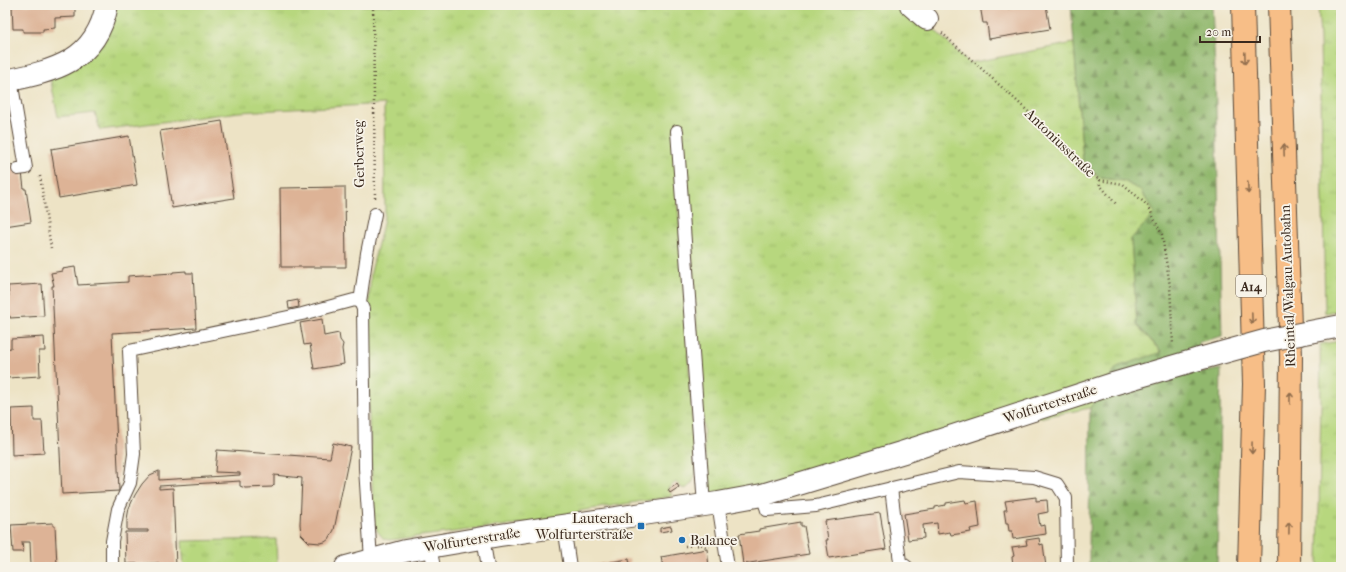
<svg xmlns="http://www.w3.org/2000/svg" width="1346" height="572" font-family="'IM FELL French Canon',serif">
<defs>
<pattern id="grass-tufts" width="24" height="20" patternUnits="userSpaceOnUse"><rect width="24" height="20" fill="#b7d77e"/><path d="M3 7l-1-3M5 7V3M7 7l1-3M15 17l-1-3M17 17v-4M19 17l1-3" fill="none" stroke="#9eb96c"/></pattern>
<pattern id="forest-firs" width="22" height="20" patternUnits="userSpaceOnUse"><rect width="22" height="20" fill="#91b86d"/><path d="M5 1l3.5 6h-7zM16 11l3.5 6h-7z" fill="#789659"/></pattern>
</defs>
<rect width="100%" height="100%" fill="#f7f3e8"/>
<filter id="ink" filterUnits="userSpaceOnUse"><feTurbulence type="fractalNoise" baseFrequency=".025" numOctaves="2"/><feDisplacementMap in="SourceGraphic" scale="8" xChannelSelector="R" yChannelSelector="G"/><feConvolveMatrix kernelMatrix="1 2 1 2 8 2 1 2 1" color-interpolation-filters="sRGB"/></filter>
<filter id="wash" filterUnits="userSpaceOnUse"><feTurbulence type="fractalNoise" baseFrequency=".012" numOctaves="4" result="noise"/><feDisplacementMap in="SourceGraphic" scale="16" xChannelSelector="R" yChannelSelector="G"/><feGaussianBlur stdDeviation="0.9" result="paint"/><feColorMatrix in="noise" values="0 0 0 0 0 0 0 0 0 0 0 0 0 0 0 0 0 1.4 0 .05"/><feComposite in="paint" operator="in"/></filter>
<g filter="url(#wash)">
<rect width="100%" height="100%" fill="#ede3c5"/>
<g fill="url(#grass-tufts)" stroke="#79804e">
<path d="M 113,5 L 909,5 L 969,63 L 1074,43 L 1083,161 L 1101,178 L 1124,181 L 1141,191 L 1155,214 L 1131,239 L 1137,325 L 1162,353 L 1117,367 L 1090,408 L 1007,424 L 708,501 L 687,175 L 681,129 L 673,130 L 696,472 C 694,480 692,485 685,489 L 680,487 L 676,482 L 668,488 L 672,495 L 669,497 L 579,511 L 579,516 L 390,540 L 384,539 L 377,531 L 374,521 L 369,418 L 368,320 L 371,272 L 383,224 L 385,210 L 384,104 L 239,112 L 100,130 L 95,113 L 58,117 L 50,77 Z"/>
<path d="M 1318,5 L 1341,5 L 1341,310 L 1325,313 L 1320,37 Z"/>
<path d="M 1341,341 L 1341,567 L 1318,567 L 1321,400 L 1320,344 Z"/>
<path d="M 276,539 L 277,567 L 184,567 L 182,541 Z"/>
</g>
<path fill="url(#forest-firs)" stroke="#667146" d="M 1071,5 L 1212,5 L 1215,72 L 1222,336 L 1199,342 L 1199,373 L 1221,369 L 1217,567 L 1089,567 L 1090,408 L 1117,367 L 1162,352 L 1137,325 L 1131,239 L 1155,213 L 1141,191 L 1124,181 L 1101,178 L 1083,161 Z"/>
<g id="blocks">
<g fill="#ddb396">
<path d="M 12,5 L 75,5 L 75,17 L 55,18 L 55,28 L 43,29 L 43,32 L 23,32 L 23,29 L 13,29 Z"/>
<path d="M 980,5 L 1004,5 L 1005,9 L 1016,8 L 1015,5 L 1046,5 L 1050,29 L 989,39 L 987,23 L 983,23 Z"/>
<path d="M 5,117 L 6,117 L 9,131 L 5,132 Z"/>
<path d="M 222,121 L 234,198 L 172,208 L 160,131 Z"/>
<path d="M 129,136 L 137,185 L 59,198 L 51,149 Z"/>
<path d="M 14,165 L 22,172 L 24,189 L 26,189 L 31,222 L 5,226 L 5,166 Z"/>
<path d="M 345,187 L 346,267 L 281,267 L 280,188 Z"/>
<path d="M 75,267 L 78,285 L 128,282 L 128,276 L 173,273 L 173,272 L 186,271 L 186,273 L 193,273 L 196,328 L 112,333 L 119,491 L 62,494 L 52,286 L 54,286 L 51,273 L 62,271 L 62,269 Z"/>
<path d="M 42,284 L 44,316 L 10,318 L 10,316 L 5,317 L 5,297 L 9,296 L 8,286 Z"/>
<path d="M 298,300 L 299,307 L 289,309 L 288,302 Z"/>
<path d="M 322,319 L 324,336 L 339,333 L 340,340 L 343,344 L 342,349 L 344,364 L 314,369 L 310,344 L 304,345 L 300,323 Z"/>
<path d="M 44,337 L 45,351 L 39,351 L 40,376 L 7,378 L 5,349 L 11,348 L 11,339 Z"/>
<path d="M 34,408 L 34,421 L 42,421 L 44,453 L 12,455 L 11,409 Z"/>
<path d="M 333,443 L 351,447 L 334,530 L 329,539 L 325,542 L 320,543 L 309,542 L 301,534 L 300,524 L 302,478 L 274,475 L 274,485 L 272,487 L 245,488 L 240,486 L 240,481 L 159,486 L 159,489 L 173,488 L 176,567 L 159,567 L 159,563 L 126,564 L 125,532 L 148,532 L 148,530 L 127,530 L 127,519 L 129,508 L 135,495 L 142,484 L 150,475 L 159,471 L 159,480 L 240,475 L 240,473 L 215,472 L 217,450 L 330,458 Z"/>
<path d="M 677,484 L 679,487 L 670,493 L 668,490 Z"/>
<path d="M 1036,497 L 1036,501 L 1047,500 L 1048,512 L 1038,514 L 1040,526 L 1045,525 L 1046,534 L 1013,539 L 1012,531 L 1009,531 L 1008,523 L 1006,523 L 1004,510 L 1007,510 L 1005,501 Z"/>
<path d="M 965,500 L 966,503 L 977,501 L 980,527 L 970,529 L 971,532 L 951,535 L 950,532 L 938,534 L 937,523 L 923,525 L 924,538 L 908,540 L 904,514 L 935,509 L 935,507 L 946,505 L 946,503 Z"/>
<path d="M 880,513 L 886,549 L 829,558 L 826,540 L 828,540 L 825,521 Z"/>
<path d="M 801,522 L 801,526 L 804,526 L 809,554 L 743,564 L 739,534 L 759,531 L 759,529 Z"/>
<path d="M 53,523 L 53,526 L 55,526 L 57,565 L 31,566 L 30,542 L 22,542 L 23,552 L 13,552 L 11,525 Z"/>
<path d="M 671,526 L 672,530 L 660,532 L 660,528 Z"/>
<path d="M 1039,538 L 1040,545 L 1043,544 L 1046,567 L 1013,567 L 1012,557 L 1014,556 L 1012,547 L 1027,545 L 1026,540 Z"/>
<path d="M 707,549 L 709,567 L 663,567 L 661,557 Z"/>
<path d="M 629,559 L 630,567 L 594,567 L 593,565 Z"/>
<path d="M 893,562 L 894,567 L 867,567 L 867,566 Z"/>
</g>
</g>
</g>
<g filter="url(#ink)">
<use href="#blocks" fill-opacity="0" stroke="#564637" stroke-width="1"/>
<g fill="none" stroke-linecap="round" stroke-linejoin="round">
<g stroke="#564637" stroke-width="14">
<g id="service">
<path d="M 11,80 L 26,168 L 18,169"/>
<path d="M 677,131 L 704,505"/>
<path d="M 891,488 L 900,562 L 907,567"/>
<path d="M 762,495 L 767,510 L 816,506 L 959,472 L 1034,477 L 1057,484 L 1066,498 L 1067,567"/>
<path d="M 718,503 L 728,567"/>
<path d="M 564,526 L 570,567"/>
<path d="M 483,538 L 488,567"/>
<path d="M 430,547 L 434,567"/>
<path d="M 371,560 L 365,468 L 363,309 L 360,302 L 367,253 L 375,214"/>
<path d="M 112,567 L 112,541 L 118,509 L 130,483 L 134,454 L 129,351 L 302,314 L 354,300 L 360,302"/>
</g>
</g>
<g stroke="#564637" stroke-width="24">
<g id="minor">
<path d="M 911,5 L 927,19"/>
<path d="M 5,81 C 54,71 96,62 107,5"/>
</g>
</g>
<g stroke="#564637" stroke-width="24">
<path id="tertiary" d="M 346,567 L 405,551 L 500,535 L 718,503 L 762,495 L 904,452 L 1113,384 L 1199,359"/>
</g>
<g stroke="#564637" stroke-width="24">
<g id="motorway">
<path d="M 1243,5 L 1254,384 L 1249,567"/>
<path d="M 1279,5 L 1291,357 L 1289,567"/>
</g>
</g>
<g stroke="#564637" stroke-width="2.5" stroke-dasharray="1 3" stroke-linecap="butt">
<path d="M 373,5 L 375,199"/>
<path d="M 942,33 L 1017,101 L 1099,180 L 1123,184 L 1148,206 L 1162,235 L 1170,286 L 1173,345"/>
<path d="M 40,176 L 51,248"/>
<path d="M 1099,180 L 1100,185 L 1116,204"/>
<path d="M 685,546 L 701,545 L 709,548"/>
</g>
<use href="#service" stroke="#fff" stroke-width="12"/>
<use href="#minor" stroke="#fff" stroke-width="22"/>
<use href="#tertiary" stroke="#fff" stroke-width="22"/>
<use href="#motorway" stroke="#f7be87" stroke-width="22"/>
<g stroke="#564637" stroke-width="24" stroke-linecap="butt">
<path id="tertiary-bridge" d="M 1199,359 L 1264,341 L 1341,326"/>
</g>
<use href="#tertiary-bridge" stroke="#fff" stroke-width="22"/>
</g>
<defs><path id="oneway-shaft" d="M-6 0H5M1.5-3L5.5 0L1.5 3" fill="none" stroke-width="1.6" stroke-linecap="round" stroke-linejoin="round"/></defs>
<g stroke="#906d4d">
<use href="#oneway-shaft" transform="translate(1245 58) rotate(88)"/>
<use href="#oneway-shaft" transform="translate(1284 150) rotate(-92)"/>
<use href="#oneway-shaft" transform="translate(1248 188) rotate(88)"/>
<use href="#oneway-shaft" transform="translate(1252 318) rotate(88)"/>
<use href="#oneway-shaft" transform="translate(1290 398) rotate(-89)"/>
<use href="#oneway-shaft" transform="translate(1252 448) rotate(91)"/>
<use href="#oneway-shaft" transform="translate(1289 528) rotate(-89)"/>
</g>
</g>
<g fill="#1f6fb2" stroke="#f7f3e8" stroke-width="1.5">
<rect x="637" y="522" width="8" height="8" rx="2"/>
<circle cx="682" cy="540" r="4"/>
</g>
<g text-anchor="middle" dominant-baseline="central" stroke-width="3.5" stroke-linejoin="round" paint-order="stroke">
<rect fill="#f7f3e8" stroke="#73665b" stroke-width="1" x="1236" y="275" width="30" height="22" rx="3"/>
<g font-size="13" font-weight="bold" fill="#3b2a1e">
<text x="1251" y="286">A14</text>
</g>
<g font-size="14" fill="#3b2a1e" stroke="#f7f3e8">
<text transform="translate(1060 143) rotate(44)">Antoniusstraße</text>
<text transform="translate(359 154) rotate(-91)">Gerberweg</text>
<text transform="translate(1288 286) rotate(-92)">Rheintal/Walgau Autobahn</text>
<text transform="translate(1050 404) rotate(-18)">Wolfurterstraße</text>
<text transform="translate(472 540) rotate(-9)">Wolfurterstraße</text>
</g>
<g font-size="14" fill="#3b2a1e" stroke="#f7f3e8" text-anchor="end">
<text x="633" y="518">Lauterach<tspan x="633" dy="16">Wolfurterstraße</tspan></text>
<text x="690" y="540" text-anchor="start">Balance</text>
</g>
</g>
<rect width="1346" height="572" fill="none" stroke="#f7f3e8" stroke-width="20"/>
<path d="M1200 36v6h60v-6" fill="none" stroke="#3b2a1e" stroke-width="2"/>
<text x="1206" y="36" font-size="12" fill="#3b2a1e" stroke="#f7f3e8" stroke-width="3" paint-order="stroke">20 m</text>
</svg>
